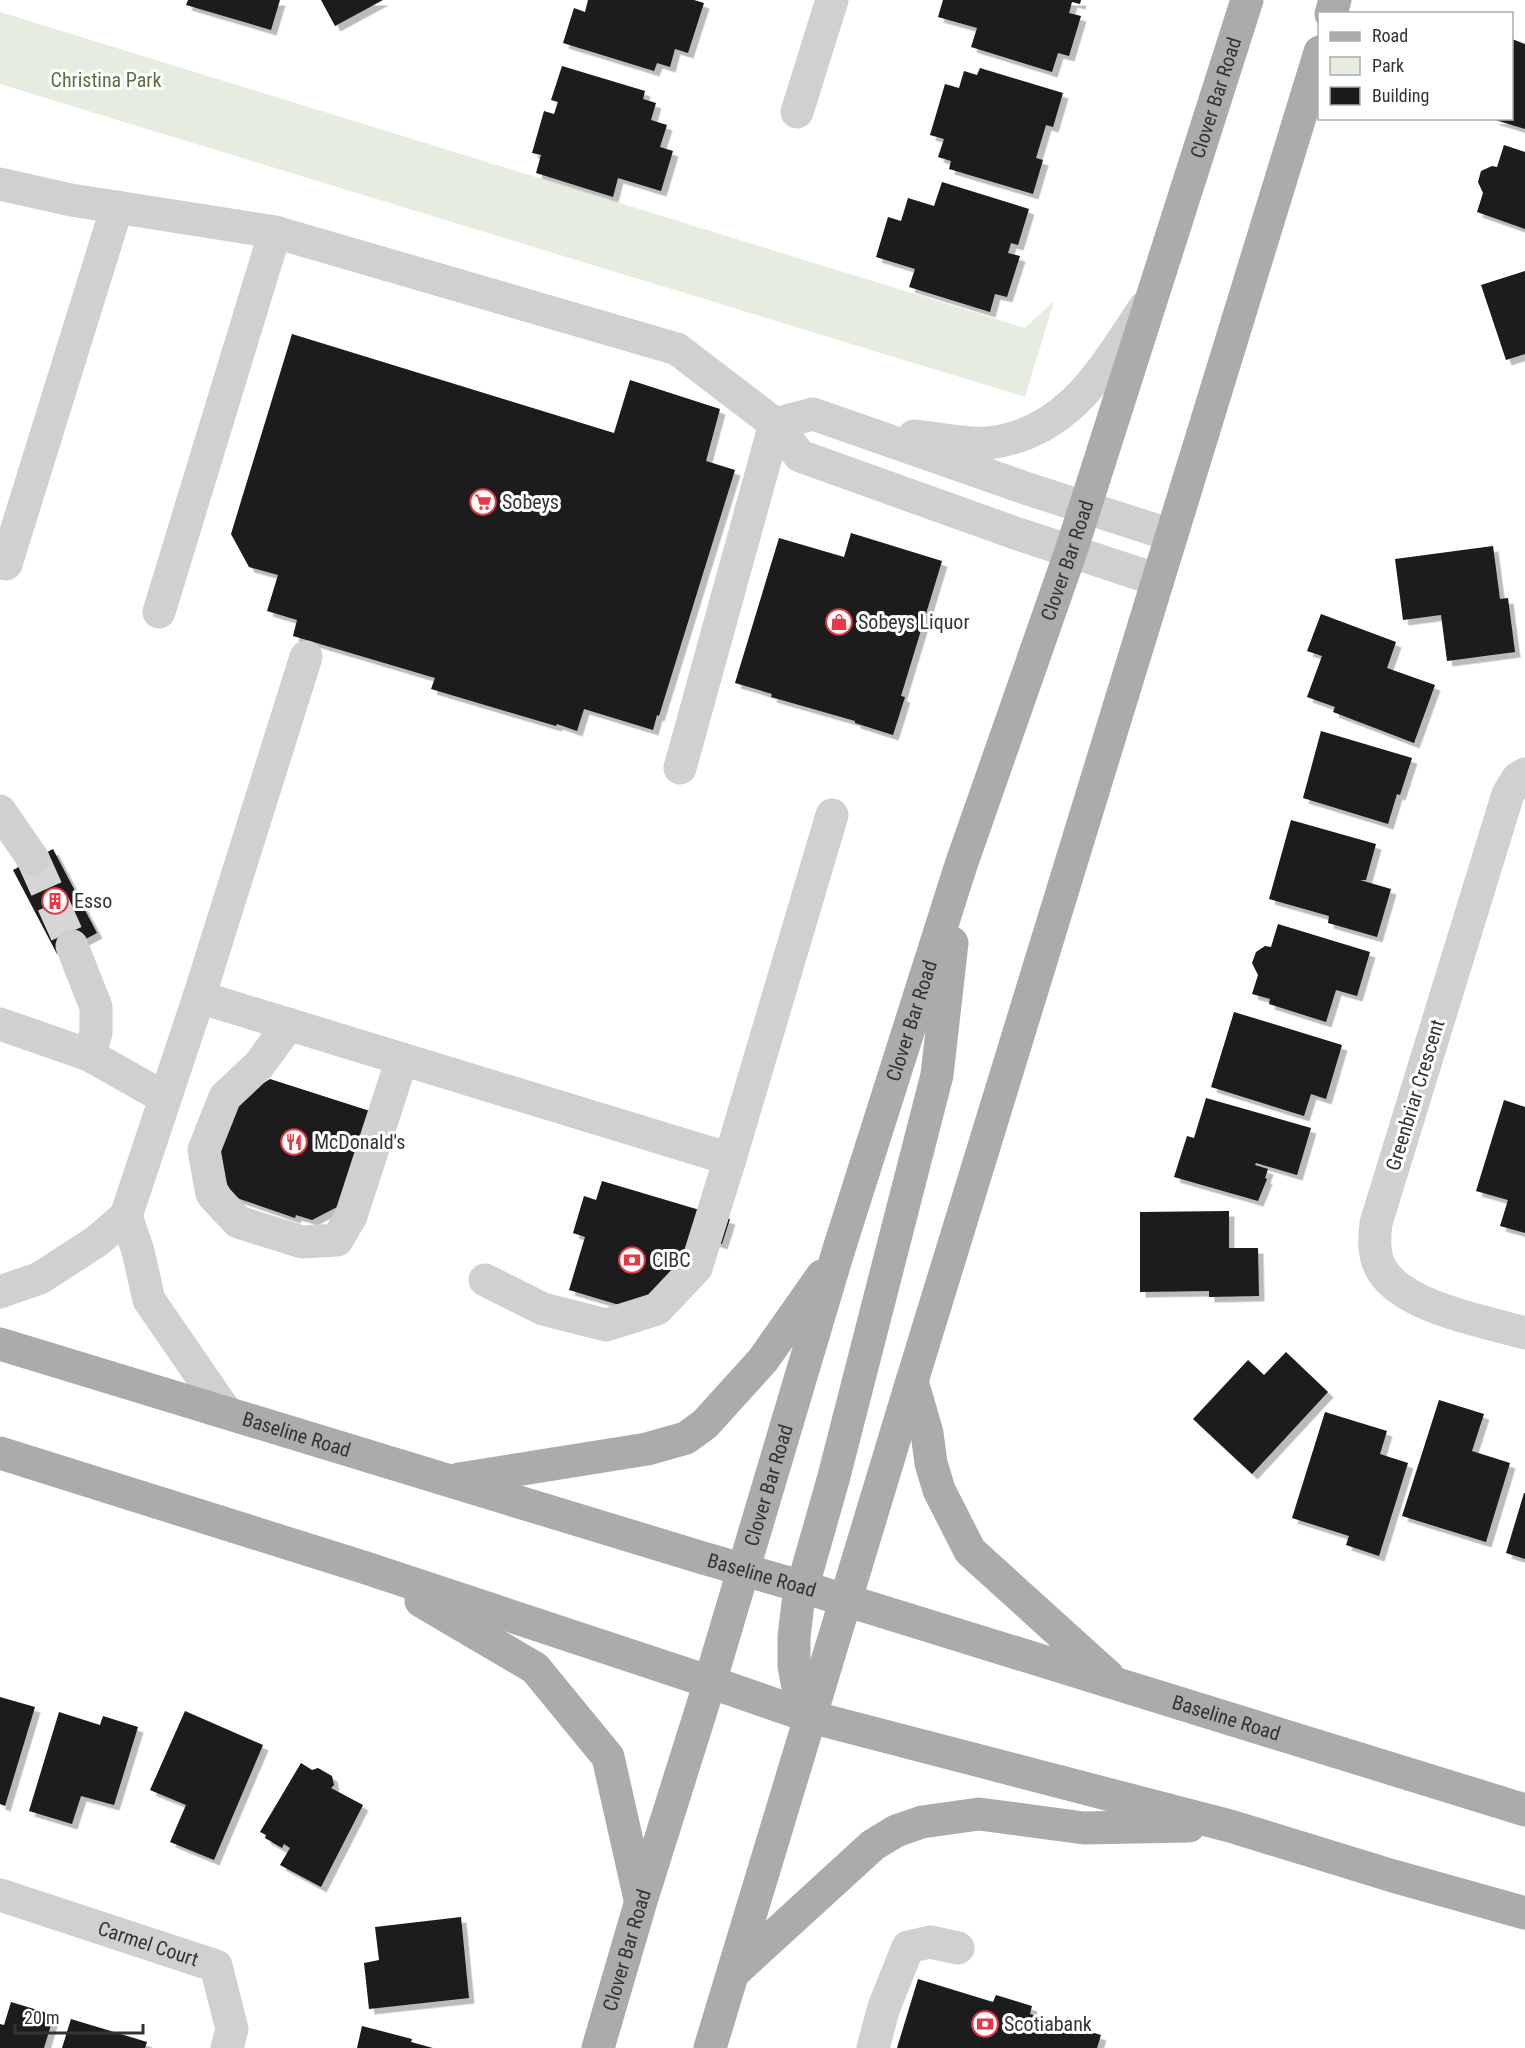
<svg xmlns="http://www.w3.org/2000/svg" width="1525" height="2048" font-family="'Roboto Condensed',sans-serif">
<defs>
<filter id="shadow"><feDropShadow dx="5.5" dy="5.5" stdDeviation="0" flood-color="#0004"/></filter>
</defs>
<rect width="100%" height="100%" fill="#fff"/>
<path fill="#e6ecdf" d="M 0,12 L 1025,328 L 1054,301 L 1025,397 L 0,84 Z"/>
<g fill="#1a1a1a" filter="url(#shadow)">
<path d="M 188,0 L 280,0 L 271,30 L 186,5 Z"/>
<path d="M 321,0 L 383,0 L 335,26 Z"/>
<path d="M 588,0 L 694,0 L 704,3 L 688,53 L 675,49 L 670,67 L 657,63 L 654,71 L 563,43 L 574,8 L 585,12 Z"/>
<path d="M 943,0 L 1081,0 L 1080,4 L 1072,2 L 1069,13 L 1081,16 L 1069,56 L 1058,53 L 1052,72 L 971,47 L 977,28 L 938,17 Z"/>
<path d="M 1512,39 L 1525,44 L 1525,129 L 1492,119 L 1512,118 Z"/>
<path d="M 562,66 L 645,91 L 643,99 L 656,103 L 651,120 L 667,125 L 660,147 L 673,151 L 661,191 L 618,178 L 613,197 L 536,173 L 541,155 L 532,153 L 544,111 L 554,114 L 558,102 L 551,100 Z"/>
<path d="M 980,68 L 1063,93 L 1053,127 L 1046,125 L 1036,158 L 1043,160 L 1033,194 L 949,169 L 951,161 L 938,157 L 944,139 L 930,135 L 945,84 L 959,88 L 964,71 L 977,75 Z"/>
<path d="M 1504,145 L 1525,152 L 1525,229 L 1477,212 L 1483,193 L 1478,182 L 1481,171 L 1492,166 L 1497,167 Z"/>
<path d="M 942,182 L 1029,209 L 1018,245 L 1011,243 L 1008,253 L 1020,256 L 1007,297 L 995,294 L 990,312 L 909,287 L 915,269 L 876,257 L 888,217 L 901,221 L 908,198 L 934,206 Z"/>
<path d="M 1525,271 L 1525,354 L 1506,360 L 1481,285 Z"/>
<path d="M 292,334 L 614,433 L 630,380 L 720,409 L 706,461 L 735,470 L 659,716 L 657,715 L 653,730 L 584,709 L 577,731 L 557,724 L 556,726 L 431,689 L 435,678 L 293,636 L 297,620 L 267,611 L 278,575 L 249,567 L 231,534 Z"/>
<path d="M 851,533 L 942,561 L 901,696 L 905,697 L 893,735 L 855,723 L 855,721 L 771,697 L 772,694 L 735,683 L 779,538 L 844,557 Z"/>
<path d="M 1493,546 L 1500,599 L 1508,598 L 1515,652 L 1447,661 L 1441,615 L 1403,620 L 1395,559 Z"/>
<path d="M 1321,614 L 1396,642 L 1387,668 L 1435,685 L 1414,743 L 1333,712 L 1335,707 L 1307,697 L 1322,656 L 1307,651 Z"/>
<path d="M 1321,731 L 1412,758 L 1400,795 L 1397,794 L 1388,824 L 1303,798 Z"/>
<path d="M 1291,820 L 1376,844 L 1366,880 L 1360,880 L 1391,889 L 1377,937 L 1328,923 L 1329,916 L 1269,899 Z"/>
<path d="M 53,849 L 97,933 L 57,954 L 13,870 Z"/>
<path d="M 1278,924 L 1370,952 L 1357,996 L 1336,990 L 1326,1022 L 1269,1004 L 1270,999 L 1252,994 L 1258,975 L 1252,963 L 1256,952 L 1265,946 L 1271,947 Z"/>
<path d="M 1234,1012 L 1342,1045 L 1326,1099 L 1311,1094 L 1304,1116 L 1211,1087 Z"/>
<path d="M 270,1079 L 373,1112 L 341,1205 L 312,1220 L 296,1215 L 295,1218 L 234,1197 L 218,1168 L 216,1168 L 232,1113 L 241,1097 Z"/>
<path d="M 1206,1098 L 1311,1128 L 1297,1175 L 1256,1163 L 1255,1165 L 1268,1169 L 1265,1178 L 1267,1179 L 1258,1201 L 1174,1177 L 1187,1136 L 1194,1138 Z"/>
<path d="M 1504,1100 L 1525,1107 L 1525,1233 L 1500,1226 L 1508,1200 L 1476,1191 Z"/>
<path d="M 602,1181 L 730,1219 L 722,1244 L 694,1235 L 669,1287 L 626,1307 L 569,1290 L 585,1237 L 573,1233 L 584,1196 L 596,1200 Z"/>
<path d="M 1229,1211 L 1229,1248 L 1258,1248 L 1259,1296 L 1209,1297 L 1209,1291 L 1140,1292 L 1140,1212 Z"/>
<path d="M 1286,1352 L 1328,1392 L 1252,1474 L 1193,1419 L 1248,1360 L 1264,1375 Z"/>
<path d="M 1439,1400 L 1484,1414 L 1472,1451 L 1510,1463 L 1486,1542 L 1402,1516 Z"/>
<path d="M 1325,1412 L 1387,1431 L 1380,1454 L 1408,1463 L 1379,1556 L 1346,1545 L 1349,1536 L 1292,1518 Z"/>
<path d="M 1524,1493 L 1525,1493 L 1525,1559 L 1506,1553 Z"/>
<path d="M 0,1697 L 35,1707 L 5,1806 L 0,1804 Z"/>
<path d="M 185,1711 L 263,1745 L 214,1860 L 170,1842 L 186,1805 L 150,1790 Z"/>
<path d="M 59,1712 L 100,1725 L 103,1716 L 138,1727 L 114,1805 L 81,1796 L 72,1824 L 29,1811 Z"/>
<path d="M 301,1763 L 312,1770 L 318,1768 L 332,1776 L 334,1785 L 331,1788 L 363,1805 L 321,1887 L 280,1865 L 290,1848 L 284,1844 L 282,1848 L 265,1838 L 266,1835 L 260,1832 Z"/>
<path d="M 461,1917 L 469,1998 L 369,2009 L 364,1963 L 379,1960 L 375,1927 Z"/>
<path d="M 918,1979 L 993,2002 L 996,1995 L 1032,2006 L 1030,2014 L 1101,2035 L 1097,2048 L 897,2048 Z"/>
<path d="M 11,2002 L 54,2015 L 44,2048 L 0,2048 L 0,2024 L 4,2025 Z"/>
<path d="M 71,2019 L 147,2042 L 145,2048 L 62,2048 Z"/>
<path d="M 362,2026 L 412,2039 L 411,2042 L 433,2048 L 357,2048 Z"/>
</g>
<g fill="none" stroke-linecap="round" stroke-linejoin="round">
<path stroke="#d6d6d6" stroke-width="33" stroke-dasharray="33 16" stroke-linecap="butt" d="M 33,859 L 72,946"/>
<g stroke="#d0d0d0" stroke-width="33">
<path d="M 797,112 L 832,0"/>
<path d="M 0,184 L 71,200 L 275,232"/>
<path d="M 775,424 L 813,414 L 1028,489 L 1171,535"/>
<path d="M 914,436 C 936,438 968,445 988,443 C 1069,434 1104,368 1145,307"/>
<path d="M 6,564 L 117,207"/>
<path d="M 159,612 L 275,232 L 677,349 L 775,424 L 800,456 L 1015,533 L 1158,580"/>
<path d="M 680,768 L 775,424"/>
<path d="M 1525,774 L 1518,778 L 1508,794 L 1376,1223 C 1374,1239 1373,1257 1383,1272 C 1407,1308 1484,1321 1525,1333"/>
<path d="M 0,811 L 33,859"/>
<path d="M 72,946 L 96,1007 L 96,1033 L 89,1055"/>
<path d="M 199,997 L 730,1159 L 832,815"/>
<path d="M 0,1024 L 89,1055 L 165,1098"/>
<path d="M 289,1024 L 259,1065 L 225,1097 L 204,1150 L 212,1194 L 238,1222 L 302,1242 L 337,1240 L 351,1216 L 402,1059"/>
<path d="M 126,1216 L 138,1251 L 149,1300 L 226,1412"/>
<path d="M 485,1280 L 543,1309 L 606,1325 L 657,1309 L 696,1268 L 730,1159"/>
<path d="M 0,1292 L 40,1278 L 97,1241 L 126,1216 L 199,997 L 306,657"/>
<path id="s1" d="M 0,1895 L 216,1966 L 232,2029 L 227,2048"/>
<path d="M 873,2048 L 884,2007 L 908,1947 L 930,1942 L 958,1948"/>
</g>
<g stroke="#ababab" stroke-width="33">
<path d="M 1331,14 L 1335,0"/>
<path id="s2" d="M 0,1344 L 703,1558 L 803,1587 L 1525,1810"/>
<path d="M 912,1381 L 927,1433 L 931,1463 L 939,1490 L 970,1551 L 1108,1676"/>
<path d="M 0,1453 L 363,1567 L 710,1682 L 811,1717 L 1230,1826 L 1393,1876 L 1525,1913"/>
<path d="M 459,1479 L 647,1449 L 686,1438 L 705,1424 L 763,1360 L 822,1276"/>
<path d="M 421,1601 L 535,1668 L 608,1757 L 640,1899"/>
<path d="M 811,1717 L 797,1683 L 794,1666 L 794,1637 L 798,1603 L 833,1480 L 937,1075 L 952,943"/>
<path d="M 733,1973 L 873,1845 L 896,1831 L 922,1822 L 979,1814 L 1084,1828 L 1189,1826"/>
<path id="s3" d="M 598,2048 L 641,1901 L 710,1682 L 838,1252 L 961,865 L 1071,551 L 1247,0"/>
<path d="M 710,2048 L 912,1381 L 1320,52"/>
</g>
</g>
<defs>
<g id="supermarket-ring" transform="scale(1.35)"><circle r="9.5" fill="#fff" stroke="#e63946" stroke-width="1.5"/><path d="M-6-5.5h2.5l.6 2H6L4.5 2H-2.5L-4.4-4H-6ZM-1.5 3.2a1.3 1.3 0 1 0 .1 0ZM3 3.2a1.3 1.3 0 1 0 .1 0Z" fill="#e63946"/></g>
<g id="shop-ring" transform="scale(1.35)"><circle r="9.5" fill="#fff" stroke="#e63946" stroke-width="1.5"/><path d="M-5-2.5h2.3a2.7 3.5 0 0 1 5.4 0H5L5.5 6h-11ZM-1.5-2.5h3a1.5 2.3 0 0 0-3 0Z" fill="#e63946"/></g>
<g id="building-ring" transform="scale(1.35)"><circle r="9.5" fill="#fff" stroke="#e63946" stroke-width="1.5"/><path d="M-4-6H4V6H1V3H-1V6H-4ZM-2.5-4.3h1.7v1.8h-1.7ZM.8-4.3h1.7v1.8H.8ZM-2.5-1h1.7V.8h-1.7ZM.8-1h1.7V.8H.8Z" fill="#e63946"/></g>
<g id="restaurant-ring" transform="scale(1.35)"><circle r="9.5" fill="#fff" stroke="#e63946" stroke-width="1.5"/><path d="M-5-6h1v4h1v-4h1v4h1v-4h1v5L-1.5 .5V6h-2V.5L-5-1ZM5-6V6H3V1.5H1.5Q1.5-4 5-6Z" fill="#e63946"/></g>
<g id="bank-ring" transform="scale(1.35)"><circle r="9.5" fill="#fff" stroke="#e63946" stroke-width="1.5"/><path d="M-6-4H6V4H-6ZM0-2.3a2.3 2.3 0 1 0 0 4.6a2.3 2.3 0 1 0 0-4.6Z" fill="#e63946"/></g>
</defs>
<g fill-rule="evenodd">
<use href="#supermarket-ring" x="483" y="502"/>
<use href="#shop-ring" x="839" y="622"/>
<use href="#building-ring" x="55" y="901"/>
<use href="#restaurant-ring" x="294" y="1142"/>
<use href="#bank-ring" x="632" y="1260"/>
<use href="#bank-ring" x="985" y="2024"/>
</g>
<g text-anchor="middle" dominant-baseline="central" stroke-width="6" stroke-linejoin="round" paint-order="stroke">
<g font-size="20" fill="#56703f" stroke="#fff">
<text x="106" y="80">Christina Park</text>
</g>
<g font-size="20" fill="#333" stroke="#fff">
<text stroke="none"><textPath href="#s3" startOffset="2046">Clover Bar Road</textPath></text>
<text stroke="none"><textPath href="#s3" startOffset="1560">Clover Bar Road</textPath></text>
<text stroke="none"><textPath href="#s3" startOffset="1074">Clover Bar Road</textPath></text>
<text transform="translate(1415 1095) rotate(-73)">Greenbriar Crescent</text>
<text stroke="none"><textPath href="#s2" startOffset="310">Baseline Road</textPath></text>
<text stroke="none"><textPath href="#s3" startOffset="588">Clover Bar Road</textPath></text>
<text stroke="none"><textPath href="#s2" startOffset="796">Baseline Road</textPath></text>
<text stroke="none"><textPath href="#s2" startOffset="1282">Baseline Road</textPath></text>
<text stroke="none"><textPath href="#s1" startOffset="156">Carmel Court</textPath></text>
<text stroke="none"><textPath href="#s3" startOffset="102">Clover Bar Road</textPath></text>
</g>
<g font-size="20" fill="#333" stroke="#fff" text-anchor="start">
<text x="502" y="502">Sobeys</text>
<text x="858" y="622">Sobeys Liquor</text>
<text x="74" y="901">Esso</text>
<text x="314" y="1142">McDonald's</text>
<text x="652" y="1260">CIBC</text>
<text x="1004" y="2024">Scotiabank</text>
</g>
</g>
<rect x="1318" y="12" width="195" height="108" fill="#ffffff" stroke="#adadad" stroke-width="1.5"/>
<rect x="1330" y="32" width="30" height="9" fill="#ababab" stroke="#adadad" stroke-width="1.5"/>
<text x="1372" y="42" font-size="18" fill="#333333">Road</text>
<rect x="1330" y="57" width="30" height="18" fill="#e6ecdf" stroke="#adadad" stroke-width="1.5"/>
<text x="1372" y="72" font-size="18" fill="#333333">Park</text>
<rect x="1330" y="87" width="30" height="18" fill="#1a1a1a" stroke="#adadad" stroke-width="1.5"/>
<text x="1372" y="102" font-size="18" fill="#333333">Building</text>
<path d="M15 2024v9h128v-9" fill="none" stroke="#333333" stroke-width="3"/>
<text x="24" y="2024" font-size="18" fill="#333333" stroke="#ffffff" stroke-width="4.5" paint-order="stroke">20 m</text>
</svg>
